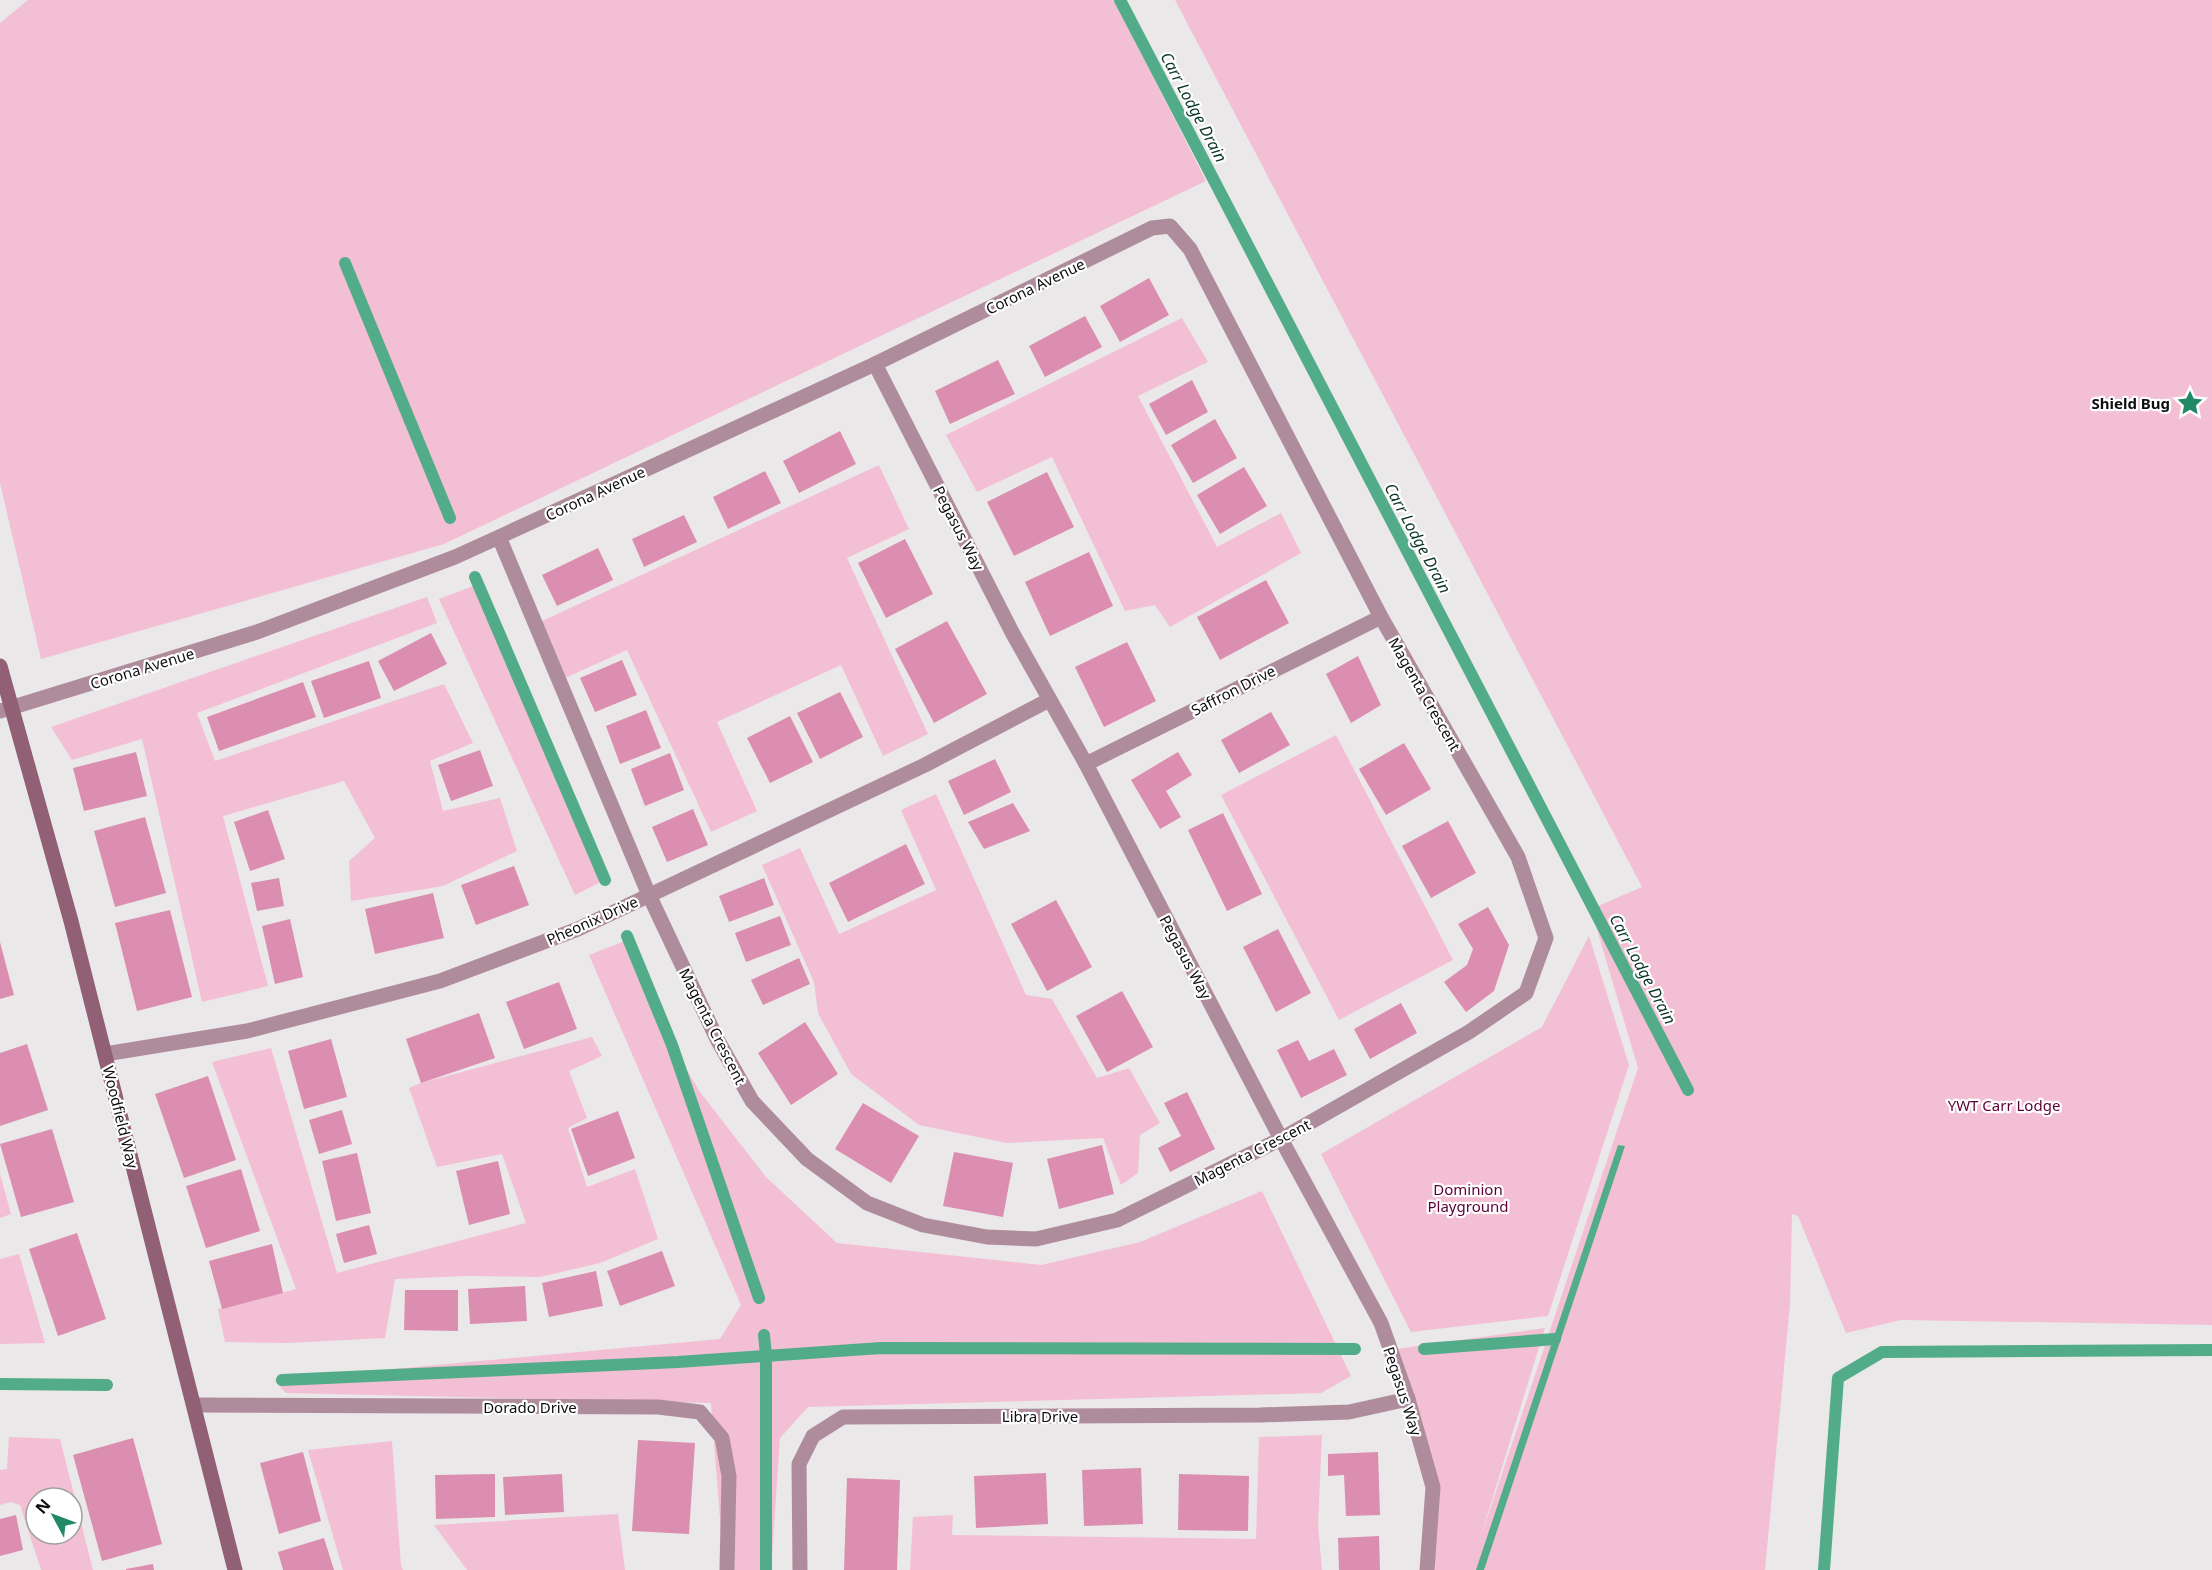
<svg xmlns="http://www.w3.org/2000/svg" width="2212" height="1570" font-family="'Noto Sans',sans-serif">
<rect width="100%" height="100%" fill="#ebe8e9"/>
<g fill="#f3bfd4" fill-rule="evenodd">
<path d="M 28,0 L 1114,0 L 1206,181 L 444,544 L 41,659 L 0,483 L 0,23 Z"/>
<path d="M 1175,0 L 2212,0 L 2212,1325 L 1901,1320 L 1846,1333 L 1798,1216 L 1792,1214 L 1790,1304 L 1765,1570 L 1432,1570 L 1437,1485 L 1396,1349 L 1545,1328 L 1479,1542 L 1638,1068 L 1591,909 L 1642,887 Z"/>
<path d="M 1182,318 L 1208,362 L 1138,396 L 1217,547 L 1281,513 L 1301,553 L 1170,627 L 1155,605 L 1125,611 L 1052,457 L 977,492 L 946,435 Z"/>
<path d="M 879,465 L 909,529 L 847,558 L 928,734 L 883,756 L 841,665 L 717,722 L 757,811 L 711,832 L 627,650 L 565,678 L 540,622 Z"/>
<path d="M 478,584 L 605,880 L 575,895 L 439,599 Z"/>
<path d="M 427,597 L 437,623 L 197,713 L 215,761 L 444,684 L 473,743 L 430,761 L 443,811 L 500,798 L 517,851 L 443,886 L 351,901 L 349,861 L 375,838 L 344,781 L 223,816 L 268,986 L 202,1002 L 142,739 L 72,760 L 51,727 Z"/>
<path d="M 1336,735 L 1453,960 L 1339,1020 L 1221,795 Z"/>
<path d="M 936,794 L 1026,995 L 1052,999 L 1097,1078 L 1129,1068 L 1160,1123 L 1140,1135 L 1138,1173 L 1121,1185 L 1103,1138 L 1007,1143 L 919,1125 L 851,1074 L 818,1013 L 814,982 L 762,865 L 800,848 L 839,934 L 936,890 L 901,810 Z"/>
<path d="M 1589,936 L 1629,1065 L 1548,1316 L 1411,1332 L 1321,1154 L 1542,1027 Z"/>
<path d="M 625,941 L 672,1045 L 700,1092 L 766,1177 L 837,1243 L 1041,1265 L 1140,1242 L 1262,1191 L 1351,1376 L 1321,1393 L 808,1407 L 780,1438 L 771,1570 L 724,1570 L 711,1403 L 286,1393 L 274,1380 L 720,1339 L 741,1305 L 589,955 Z"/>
<path d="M 592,1037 L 602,1056 L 569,1071 L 587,1118 L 568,1128 L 587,1187 L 635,1169 L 658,1239 L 600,1263 L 540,1277 L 464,1276 L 395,1279 L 385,1338 L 288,1343 L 225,1342 L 218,1309 L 296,1289 L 212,1062 L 271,1048 L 337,1273 L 526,1223 L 502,1154 L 437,1167 L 409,1088 L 421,1083 Z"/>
<path d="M 0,1174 L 11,1214 L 0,1218 Z"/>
<path d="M 19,1254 L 45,1343 L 0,1344 L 0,1259 Z"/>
<path d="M 1322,1435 L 1318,1525 L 1322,1570 L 910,1570 L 913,1517 L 953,1515 L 952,1535 L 1256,1539 L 1259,1437 Z"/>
<path d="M 9,1437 L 60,1439 L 93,1570 L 41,1570 L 20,1505 L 10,1502 L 0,1505 L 0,1470 L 7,1469 ZM 36,1498 L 72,1498 L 72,1534 L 36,1534 Z"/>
<path d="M 392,1441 L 401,1566 L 403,1570 L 343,1570 L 308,1450 Z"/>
<path d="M 618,1514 L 625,1570 L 467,1570 L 434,1525 Z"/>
</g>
<path fill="#52ac89" d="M 1618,1145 L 1625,1146 L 1484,1570 L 1476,1570 Z"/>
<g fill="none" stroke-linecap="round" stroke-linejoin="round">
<g stroke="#52ac89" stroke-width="12">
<path d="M 1120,0 L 1688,1090"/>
<path d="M 345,263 L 450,518"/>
<path d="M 475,577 L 605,880"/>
<path d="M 627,936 L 672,1045 L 759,1298"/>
<path d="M 764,1335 L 766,1355 L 766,1570"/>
<path d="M 1424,1349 L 1555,1339"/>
<path d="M 282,1380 L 678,1362 L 881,1348 L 1355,1349"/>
<path d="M 0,1384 L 107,1385"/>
<path d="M 1824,1570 L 1838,1378 L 1882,1352 L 2212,1350"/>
</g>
</g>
<g fill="#db8eb0">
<path d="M 1149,278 L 1169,315 L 1120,342 L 1100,306 Z"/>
<path d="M 1085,316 L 1102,347 L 1045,377 L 1029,346 Z"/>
<path d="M 998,360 L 1015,394 L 950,424 L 935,391 Z"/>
<path d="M 1192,380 L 1208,412 L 1166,435 L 1149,404 Z"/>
<path d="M 1215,419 L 1237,458 L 1193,483 L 1171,445 Z"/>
<path d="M 840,431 L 856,464 L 799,493 L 783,461 Z"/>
<path d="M 1244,467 L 1267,506 L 1220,534 L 1197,495 Z"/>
<path d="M 765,471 L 781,503 L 728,529 L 713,497 Z"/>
<path d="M 1047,472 L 1074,527 L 1014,556 L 987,502 Z"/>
<path d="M 684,515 L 697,542 L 644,567 L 632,539 Z"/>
<path d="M 905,539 L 933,594 L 886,618 L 858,563 Z"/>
<path d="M 598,548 L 613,580 L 557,606 L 542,575 Z"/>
<path d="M 1089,552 L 1113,606 L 1050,636 L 1025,582 Z"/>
<path d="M 1266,580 L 1289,623 L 1220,660 L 1197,617 Z"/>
<path d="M 947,621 L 987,694 L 934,723 L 895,649 Z"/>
<path d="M 431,633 L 447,664 L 394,691 L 378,661 Z"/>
<path d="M 1127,642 L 1156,701 L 1104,727 L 1075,667 Z"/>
<path d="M 1358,656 L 1381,705 L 1351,723 L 1326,674 Z"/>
<path d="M 622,660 L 637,695 L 595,712 L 580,678 Z"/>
<path d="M 369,661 L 381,698 L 324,718 L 311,681 Z"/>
<path d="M 303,682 L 316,717 L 219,751 L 207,717 Z"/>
<path d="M 840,692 L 863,737 L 820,759 L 797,713 Z"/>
<path d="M 646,710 L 661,748 L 620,764 L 606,726 Z"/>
<path d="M 1271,712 L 1290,745 L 1239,773 L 1221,740 Z"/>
<path d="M 790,716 L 813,762 L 770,783 L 747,738 Z"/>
<path d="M 1404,743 L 1431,789 L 1386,815 L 1359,769 Z"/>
<path d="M 480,750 L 493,786 L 451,801 L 438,765 Z"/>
<path d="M 136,752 L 147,796 L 84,811 L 73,768 Z"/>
<path d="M 1178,752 L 1192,775 L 1166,791 L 1181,817 L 1160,829 L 1131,780 Z"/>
<path d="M 670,753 L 684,790 L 645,806 L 631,769 Z"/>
<path d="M 995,759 L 1011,792 L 964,815 L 948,781 Z"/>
<path d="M 1013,803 L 1030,831 L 984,849 L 968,822 Z"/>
<path d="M 693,809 L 708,845 L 667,862 L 652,827 Z"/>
<path d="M 268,810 L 285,859 L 250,871 L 234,822 Z"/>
<path d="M 1223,813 L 1262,894 L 1227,911 L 1188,830 Z"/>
<path d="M 145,817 L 166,893 L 115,907 L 94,831 Z"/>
<path d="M 1448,821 L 1476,873 L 1431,898 L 1402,846 Z"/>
<path d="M 906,844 L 925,884 L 848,922 L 829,883 Z"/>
<path d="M 514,866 L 529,905 L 476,925 L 461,885 Z"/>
<path d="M 279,878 L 284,906 L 257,911 L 251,883 Z"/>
<path d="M 764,878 L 774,905 L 729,922 L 719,896 Z"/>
<path d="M 433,893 L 444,938 L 375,954 L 365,909 Z"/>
<path d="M 1056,900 L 1092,967 L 1047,991 L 1011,924 Z"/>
<path d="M 1488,907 L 1509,945 L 1494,991 L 1466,1012 L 1444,982 L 1467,965 L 1473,949 L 1458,924 Z"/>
<path d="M 170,910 L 192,997 L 137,1011 L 115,923 Z"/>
<path d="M 780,916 L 791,945 L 746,962 L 735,933 Z"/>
<path d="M 290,919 L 303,977 L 275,984 L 262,926 Z"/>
<path d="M 1278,929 L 1311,993 L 1276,1012 L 1243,947 Z"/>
<path d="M 0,942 L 14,995 L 0,999 Z"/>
<path d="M 799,958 L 810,984 L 763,1005 L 751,980 Z"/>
<path d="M 559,982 L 577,1029 L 524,1049 L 506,1002 Z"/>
<path d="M 1122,991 L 1153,1047 L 1107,1072 L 1076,1016 Z"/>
<path d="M 1401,1003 L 1417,1033 L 1370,1059 L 1354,1029 Z"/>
<path d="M 479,1013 L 495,1058 L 421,1083 L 406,1039 Z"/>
<path d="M 805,1022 L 838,1074 L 791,1105 L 758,1053 Z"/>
<path d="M 331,1039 L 347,1097 L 304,1109 L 288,1051 Z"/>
<path d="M 1298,1040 L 1309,1061 L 1334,1049 L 1347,1075 L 1301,1098 L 1277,1050 Z"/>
<path d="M 27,1044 L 48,1110 L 0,1126 L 0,1053 Z"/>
<path d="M 208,1076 L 236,1160 L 184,1178 L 155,1094 Z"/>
<path d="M 1187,1092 L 1215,1149 L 1170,1172 L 1158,1148 L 1181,1136 L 1164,1103 Z"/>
<path d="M 863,1103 L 919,1136 L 891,1183 L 835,1149 Z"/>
<path d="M 342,1110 L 352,1144 L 319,1154 L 309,1120 Z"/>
<path d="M 618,1111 L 635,1158 L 588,1176 L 571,1129 Z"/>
<path d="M 52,1129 L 74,1202 L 21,1217 L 0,1144 Z"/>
<path d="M 1102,1145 L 1114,1194 L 1059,1209 L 1047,1159 Z"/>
<path d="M 954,1152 L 1013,1163 L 1003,1217 L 943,1206 Z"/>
<path d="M 357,1153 L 371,1213 L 336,1221 L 322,1161 Z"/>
<path d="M 498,1161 L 510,1214 L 469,1225 L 456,1171 Z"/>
<path d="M 241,1169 L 260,1231 L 206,1248 L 186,1186 Z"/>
<path d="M 369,1225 L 377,1254 L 344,1263 L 336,1234 Z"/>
<path d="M 77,1233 L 106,1319 L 58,1336 L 29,1249 Z"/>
<path d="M 272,1244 L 283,1293 L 222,1309 L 209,1261 Z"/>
<path d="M 662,1251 L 675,1286 L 620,1306 L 607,1271 Z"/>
<path d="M 596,1271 L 603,1306 L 549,1317 L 542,1283 Z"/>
<path d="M 525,1286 L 527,1321 L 470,1324 L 468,1289 Z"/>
<path d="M 405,1290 L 458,1290 L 458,1331 L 404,1330 Z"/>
<path d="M 133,1438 L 162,1544 L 102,1561 L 73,1455 Z"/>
<path d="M 638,1440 L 695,1443 L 689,1534 L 632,1531 Z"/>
<path d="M 303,1452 L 321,1521 L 279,1534 L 260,1463 Z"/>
<path d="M 1378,1452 L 1380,1515 L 1346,1516 L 1344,1475 L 1328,1476 L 1328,1454 Z"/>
<path d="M 1141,1468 L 1143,1524 L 1084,1526 L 1082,1470 Z"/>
<path d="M 1046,1473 L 1048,1524 L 976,1528 L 974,1476 Z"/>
<path d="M 495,1474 L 495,1517 L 436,1519 L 435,1475 Z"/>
<path d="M 562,1474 L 564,1512 L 505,1515 L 503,1477 Z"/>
<path d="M 1179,1474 L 1249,1476 L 1248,1531 L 1178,1530 Z"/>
<path d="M 847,1478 L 900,1480 L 897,1570 L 844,1570 Z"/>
<path d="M 16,1515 L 23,1550 L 0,1556 L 0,1519 Z"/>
<path d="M 1379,1536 L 1380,1570 L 1339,1570 L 1338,1538 Z"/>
<path d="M 324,1538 L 334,1570 L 283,1570 L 278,1552 Z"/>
<path d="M 153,1564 L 154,1570 L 126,1570 L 126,1569 Z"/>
</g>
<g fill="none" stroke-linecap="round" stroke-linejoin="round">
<g stroke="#af8c9b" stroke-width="15">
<path d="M 875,364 L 1013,634 L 1086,764 L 1281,1139 L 1381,1323 L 1408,1399 L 1433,1487 L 1427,1570"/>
<path d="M 0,711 L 257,632 L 455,557 L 499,537 L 875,364 L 1152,228 L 1170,226 L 1190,249 L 1381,617 L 1518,857 L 1546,938 L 1526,993 L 1469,1032 L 1281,1139 L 1117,1220 L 1036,1239 L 987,1237 L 923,1225 L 867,1203 L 807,1159 L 752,1101 L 717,1039 L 649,895 L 499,537"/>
<path d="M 1086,764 L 1381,617"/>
<path d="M 105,1054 L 247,1031 L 440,981 L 578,929 L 925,765 L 1049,700"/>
<path d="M 194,1405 L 658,1407 L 700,1412 L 722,1438 L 729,1476 L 727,1570"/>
<path d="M 800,1570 L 799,1464 L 813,1436 L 843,1417 L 1260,1415 L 1349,1412 L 1408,1399"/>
</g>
<path stroke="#916075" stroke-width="15" d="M 0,666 L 71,921 L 235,1570"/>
</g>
<defs>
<g id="sight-bare" transform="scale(2.07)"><path d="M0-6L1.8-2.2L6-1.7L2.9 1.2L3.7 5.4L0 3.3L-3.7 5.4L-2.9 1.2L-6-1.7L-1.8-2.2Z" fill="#218966" stroke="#fff" stroke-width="2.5" paint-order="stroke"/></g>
</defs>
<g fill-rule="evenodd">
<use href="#sight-bare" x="2190" y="403"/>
</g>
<g text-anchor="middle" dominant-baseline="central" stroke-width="4.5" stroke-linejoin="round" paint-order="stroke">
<g font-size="15" fill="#0f0e0e" stroke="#fff">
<text transform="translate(1035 286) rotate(-26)">Corona Avenue</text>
<text transform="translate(595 493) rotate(-25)">Corona Avenue</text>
<text transform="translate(959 528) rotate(63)">Pegasus Way</text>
<text transform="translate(142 668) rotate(-17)">Corona Avenue</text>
<text transform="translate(1233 690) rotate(-27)">Saffron Drive</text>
<text transform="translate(1425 694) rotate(60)">Magenta Crescent</text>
<text transform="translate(592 920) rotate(-24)">Pheonix Drive</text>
<text transform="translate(1186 957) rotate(62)">Pegasus Way</text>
<text transform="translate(713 1026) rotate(63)">Magenta Crescent</text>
<text transform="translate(121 1117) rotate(76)">Woodfield Way</text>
<text transform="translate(1252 1152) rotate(-27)">Magenta Crescent</text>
<text transform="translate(1403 1391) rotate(72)">Pegasus Way</text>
<text x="530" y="1407">Dorado Drive</text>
<text x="1040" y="1416">Libra Drive</text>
</g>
<g font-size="15" font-weight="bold" fill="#0f0e0e" stroke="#fff" text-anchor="end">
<text x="2170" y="403">Shield Bug</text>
</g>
<g font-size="15" fill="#5d0038" stroke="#fff">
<text x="2004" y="1105">YWT Carr Lodge</text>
<text x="1468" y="1189">Dominion<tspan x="1468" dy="17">Playground</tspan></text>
</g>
<g font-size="16" font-style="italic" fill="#0b3526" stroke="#fff">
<text transform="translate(1194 107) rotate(62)">Carr Lodge Drain</text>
<text transform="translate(1418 538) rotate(62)">Carr Lodge Drain</text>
<text transform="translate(1643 969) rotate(62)">Carr Lodge Drain</text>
</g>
</g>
<g transform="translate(54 1516) rotate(311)"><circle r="28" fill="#ffffff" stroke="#9f9f9f" stroke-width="1.5"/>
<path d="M0-4.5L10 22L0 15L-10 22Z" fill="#218966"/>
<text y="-9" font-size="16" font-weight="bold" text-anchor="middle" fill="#0f0e0e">N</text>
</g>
</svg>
